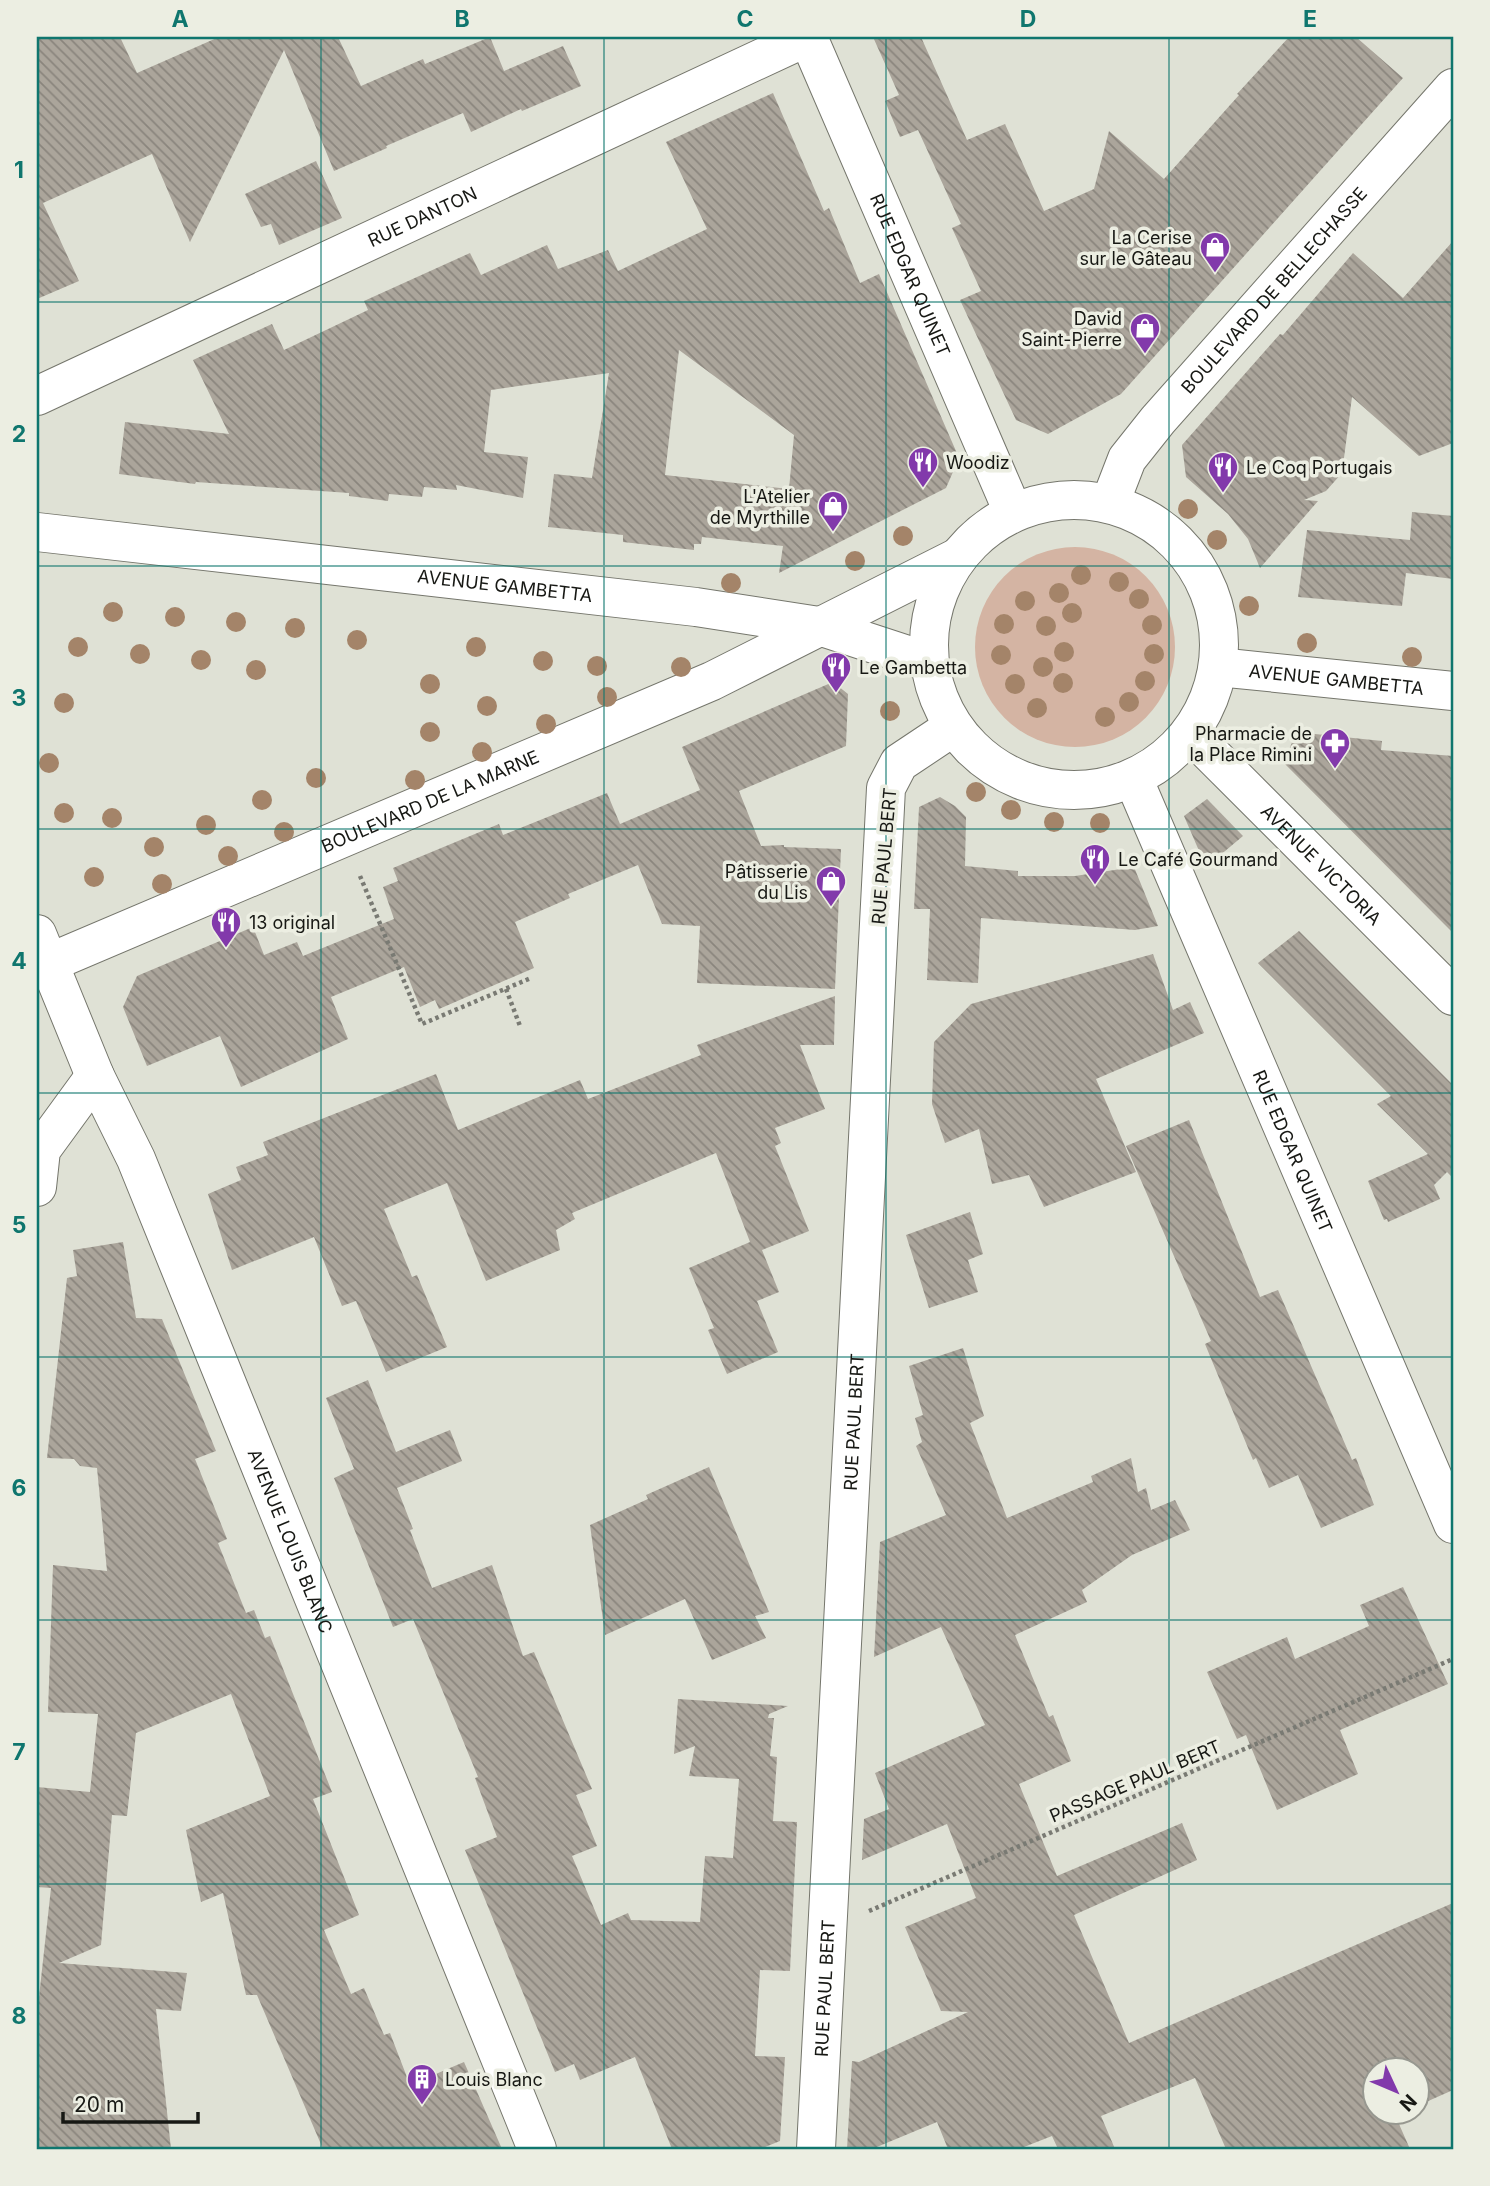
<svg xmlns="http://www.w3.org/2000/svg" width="1490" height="2186" font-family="Inter,sans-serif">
<defs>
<pattern id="building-back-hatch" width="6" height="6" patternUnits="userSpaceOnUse" patternTransform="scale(1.75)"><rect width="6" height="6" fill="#aba59b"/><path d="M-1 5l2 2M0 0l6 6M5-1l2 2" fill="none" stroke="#8a857d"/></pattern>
</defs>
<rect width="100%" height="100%" fill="#dfe1d5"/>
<circle fill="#d4b4a3" cx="1075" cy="647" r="100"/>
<g fill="url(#building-back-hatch)" fill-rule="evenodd">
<path d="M 37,37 L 120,37 L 137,73 L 219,37 L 338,37 L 361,86 L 423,59 L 425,64 L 490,37 L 504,71 L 563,46 L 581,86 L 522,111 L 521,109 L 471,132 L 463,113 L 386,146 L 387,148 L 334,171 L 284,50 L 190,242 L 152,154 L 43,203 L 79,281 L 37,299 Z"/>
<path d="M 873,37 L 921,37 L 967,140 L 1005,124 L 1044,211 L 1094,189 L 1109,131 L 1164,179 L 1239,95 L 1237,94 L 1289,37 L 1356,37 L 1403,78 L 1121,394 L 1048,434 L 1016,420 L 960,300 L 981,291 L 952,228 L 961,224 L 918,130 L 900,137 L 885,101 L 899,95 Z"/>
<path d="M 773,93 L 824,211 L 829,208 L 860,283 L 879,274 L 959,458 L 946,488 L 779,573 L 783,546 L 702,537 L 701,544 L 694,544 L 694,550 L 623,542 L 623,535 L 548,527 L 554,474 L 592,478 L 609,373 L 491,390 L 484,452 L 528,457 L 523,498 L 456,485 L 457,490 L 424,487 L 422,497 L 389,494 L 388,501 L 349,496 L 349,493 L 196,482 L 195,484 L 119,474 L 125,422 L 229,434 L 193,360 L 272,324 L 284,350 L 368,310 L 364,301 L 470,253 L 481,275 L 547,245 L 558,269 L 608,250 L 618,271 L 707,229 L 666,142 ZM 679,350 L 794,435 L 789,489 L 665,475 Z"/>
<path d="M 316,161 L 342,218 L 279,245 L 271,224 L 261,227 L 245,194 Z"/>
<path d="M 1453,241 L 1453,443 L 1419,456 L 1352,397 L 1342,473 L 1326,491 L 1304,500 L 1318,501 L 1260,568 L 1248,539 L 1228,514 L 1186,477 L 1182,445 L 1280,334 L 1283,335 L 1353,253 L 1403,298 Z"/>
<path d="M 1412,512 L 1453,516 L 1453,579 L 1406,573 L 1402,606 L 1298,597 L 1307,530 L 1410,540 Z"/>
<path d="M 833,682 L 848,694 L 846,746 L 739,791 L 761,846 L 784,845 L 784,847 L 841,849 L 835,989 L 697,983 L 700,926 L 662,924 L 638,865 L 568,894 L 570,898 L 515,922 L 534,968 L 439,1009 L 435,1000 L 420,1007 L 404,967 L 331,997 L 348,1039 L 241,1087 L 220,1036 L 147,1066 L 123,1007 L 137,976 L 253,927 L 264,955 L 297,942 L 303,956 L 394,919 L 383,887 L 398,881 L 393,868 L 499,824 L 503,835 L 607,793 L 620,824 L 700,790 L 682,747 Z"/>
<path d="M 1296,732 L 1382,741 L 1381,750 L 1453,756 L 1453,933 L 1284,763 Z"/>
<path d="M 940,797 L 955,806 L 966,817 L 965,866 L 1018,871 L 1018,876 L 1075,876 L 1134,867 L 1158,926 L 1135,930 L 981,918 L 978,983 L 927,980 L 930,909 L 914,909 L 919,807 Z"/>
<path d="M 1207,799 L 1243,836 L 1206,867 L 1184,816 Z"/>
<path d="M 1299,931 L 1453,1085 L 1453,1178 L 1447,1172 L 1434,1185 L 1440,1199 L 1388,1222 L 1387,1219 L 1384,1220 L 1368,1181 L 1428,1154 L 1377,1104 L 1391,1096 L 1258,963 Z"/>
<path d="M 1153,954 L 1173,1010 L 1190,1002 L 1204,1033 L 1096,1079 L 1136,1172 L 1044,1207 L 1029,1175 L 992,1184 L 979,1129 L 945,1143 L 932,1104 L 934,1042 L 971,1004 Z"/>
<path d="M 835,996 L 834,1045 L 800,1045 L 825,1109 L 775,1128 L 781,1143 L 775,1146 L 809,1231 L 762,1250 L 779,1292 L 757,1301 L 778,1352 L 727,1374 L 708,1330 L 714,1328 L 689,1268 L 750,1242 L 716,1153 L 572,1213 L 575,1219 L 556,1230 L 560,1250 L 486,1281 L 447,1183 L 384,1209 L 412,1277 L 417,1275 L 447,1347 L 386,1372 L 356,1301 L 342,1306 L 314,1237 L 232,1270 L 208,1194 L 241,1180 L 236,1167 L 268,1155 L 263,1142 L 436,1074 L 458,1130 L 580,1080 L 588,1099 L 701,1055 L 697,1045 Z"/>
<path d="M 1189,1120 L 1260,1297 L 1278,1290 L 1352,1460 L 1356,1458 L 1374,1505 L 1321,1528 L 1298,1475 L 1269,1488 L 1256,1458 L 1253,1460 L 1205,1344 L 1211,1341 L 1126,1146 Z"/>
<path d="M 970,1212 L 983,1254 L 968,1260 L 978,1292 L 929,1308 L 906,1235 Z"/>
<path d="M 123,1242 L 136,1318 L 162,1319 L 216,1451 L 195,1459 L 227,1539 L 218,1543 L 246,1613 L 254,1610 L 265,1638 L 270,1636 L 332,1792 L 313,1799 L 359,1915 L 324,1930 L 351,1994 L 364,1988 L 384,2035 L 390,2033 L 410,2085 L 464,2062 L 502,2149 L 323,2149 L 257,1995 L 246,1995 L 223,1893 L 201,1902 L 186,1830 L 270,1796 L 231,1694 L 136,1733 L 127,1816 L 112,1815 L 101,1945 L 59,1963 L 187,1973 L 181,2011 L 156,2009 L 171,2149 L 37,2149 L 37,2015 L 51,1888 L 37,1887 L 37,1787 L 90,1792 L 98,1714 L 48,1712 L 53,1565 L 107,1571 L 97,1468 L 80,1466 L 74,1459 L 47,1458 L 67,1278 L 77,1276 L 73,1250 Z"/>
<path d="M 963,1348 L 984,1416 L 970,1423 L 1007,1518 L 1093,1482 L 1091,1476 L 1131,1458 L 1138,1492 L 1146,1488 L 1151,1510 L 1175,1500 L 1190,1530 L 1132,1555 L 1082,1590 L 1087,1602 L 1015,1635 L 1049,1717 L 1053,1715 L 1071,1761 L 1019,1784 L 1057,1876 L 1182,1823 L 1197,1860 L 1074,1915 L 1129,2043 L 1453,1903 L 1453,2090 L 1417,2106 L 1417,2070 L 1375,2070 L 1375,2112 L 1401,2112 L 1395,2115 L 1410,2149 L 1226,2149 L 1195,2078 L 1101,2116 L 1115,2149 L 1058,2149 L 1052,2136 L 1019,2149 L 948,2149 L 937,2122 L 872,2149 L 847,2149 L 852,2061 L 859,2062 L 968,2012 L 941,2011 L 905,1927 L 976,1898 L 947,1824 L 862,1860 L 864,1819 L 889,1809 L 875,1773 L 985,1725 L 941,1627 L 874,1657 L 880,1542 L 946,1515 L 916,1446 L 922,1442 L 915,1418 L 923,1415 L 909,1366 Z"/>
<path d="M 368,1380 L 396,1452 L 450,1430 L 462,1461 L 397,1488 L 413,1529 L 410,1530 L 432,1588 L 492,1565 L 523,1656 L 534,1652 L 592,1789 L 576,1795 L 597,1846 L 572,1856 L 601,1925 L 628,1913 L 631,1920 L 700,1922 L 705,1856 L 733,1858 L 739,1779 L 689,1776 L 695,1746 L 674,1754 L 678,1699 L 788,1706 L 769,1714 L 768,1718 L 774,1718 L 770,1756 L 777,1757 L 773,1821 L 797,1822 L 790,1971 L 760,1970 L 755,2056 L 785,2057 L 780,2141 L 760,2149 L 672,2149 L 635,2057 L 580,2080 L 574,2064 L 555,2072 L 465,1850 L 497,1837 L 475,1778 L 478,1777 L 413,1619 L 393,1627 L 334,1478 L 354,1469 L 326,1398 Z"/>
<path d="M 709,1467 L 769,1612 L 755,1616 L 766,1638 L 712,1660 L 685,1599 L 605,1635 L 590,1525 L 648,1499 L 646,1495 Z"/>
<path d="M 1403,1587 L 1448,1684 L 1340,1730 L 1358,1774 L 1277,1810 L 1246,1735 L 1237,1739 L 1207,1672 L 1287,1637 L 1295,1659 L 1369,1626 L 1360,1605 Z"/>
</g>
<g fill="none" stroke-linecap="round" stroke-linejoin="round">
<g stroke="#75766c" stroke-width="40">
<g id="minor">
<path id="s1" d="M 808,37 L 1013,512"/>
<path id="s2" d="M 37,396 L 807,37"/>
<path id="s3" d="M 1190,733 L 1453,996"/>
<path id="s4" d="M 1133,778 L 1453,1524"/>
<path d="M 37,1187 L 41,1150 L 95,1076"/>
<path id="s5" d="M 816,2149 L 886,788 L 899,763 L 953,727"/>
</g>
</g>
<g stroke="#75766c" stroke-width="40">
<g id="tertiary">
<circle cx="1074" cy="645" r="145"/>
<path id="s6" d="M 1110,503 L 1127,459 L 1158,420 L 1453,88"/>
<path id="s7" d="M 37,532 L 696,607 L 819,626 L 929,662"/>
<path id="s8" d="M 1218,667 L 1453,691"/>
<path id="s9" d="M 37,968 L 712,681 L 958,557"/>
</g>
</g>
<g stroke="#75766c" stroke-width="40">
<g id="secondary">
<path id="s10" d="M 37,934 L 95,1076 L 136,1159 L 537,2149"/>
</g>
</g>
<g stroke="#797a73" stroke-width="4.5" stroke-dasharray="3.5 3.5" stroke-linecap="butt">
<path d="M 360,876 L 422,1024 L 531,978"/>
<path d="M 506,989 L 520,1026"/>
<path d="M 869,1911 L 1453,1659"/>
</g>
<use href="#minor" stroke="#fff" stroke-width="38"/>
<use href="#tertiary" stroke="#fff" stroke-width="38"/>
<use href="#secondary" stroke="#fff" stroke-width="38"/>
</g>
<g fill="#a48469">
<circle cx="1188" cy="509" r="10"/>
<circle cx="903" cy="536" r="10"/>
<circle cx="1217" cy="540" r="10"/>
<circle cx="855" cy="561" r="10"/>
<circle cx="1081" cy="575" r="10"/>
<circle cx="1119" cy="582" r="10"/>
<circle cx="731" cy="583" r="10"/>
<circle cx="1059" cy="593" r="10"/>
<circle cx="1139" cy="599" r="10"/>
<circle cx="1025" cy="601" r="10"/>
<circle cx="1249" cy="606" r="10"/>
<circle cx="113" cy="612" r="10"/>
<circle cx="1072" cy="613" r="10"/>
<circle cx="175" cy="617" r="10"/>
<circle cx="236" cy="622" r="10"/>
<circle cx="1004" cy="624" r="10"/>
<circle cx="1152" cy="625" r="10"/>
<circle cx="1046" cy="626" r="10"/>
<circle cx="295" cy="628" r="10"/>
<circle cx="357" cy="640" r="10"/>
<circle cx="1307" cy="643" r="10"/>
<circle cx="78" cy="647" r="10"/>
<circle cx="476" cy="647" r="10"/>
<circle cx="1064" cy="652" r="10"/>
<circle cx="140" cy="654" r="10"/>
<circle cx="1154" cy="654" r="10"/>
<circle cx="1001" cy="655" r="10"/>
<circle cx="1412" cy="657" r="10"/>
<circle cx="201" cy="660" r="10"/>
<circle cx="543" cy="661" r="10"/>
<circle cx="597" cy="666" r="10"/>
<circle cx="681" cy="667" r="10"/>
<circle cx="1043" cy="667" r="10"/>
<circle cx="256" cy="670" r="10"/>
<circle cx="1145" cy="681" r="10"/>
<circle cx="1063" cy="683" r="10"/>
<circle cx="430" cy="684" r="10"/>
<circle cx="1015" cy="684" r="10"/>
<circle cx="607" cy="697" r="10"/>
<circle cx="1129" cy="702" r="10"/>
<circle cx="64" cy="703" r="10"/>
<circle cx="487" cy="706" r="10"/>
<circle cx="1037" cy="708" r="10"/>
<circle cx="890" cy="711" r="10"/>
<circle cx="1105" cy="717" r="10"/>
<circle cx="546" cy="724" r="10"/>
<circle cx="430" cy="732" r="10"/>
<circle cx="482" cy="752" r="10"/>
<circle cx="49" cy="763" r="10"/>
<circle cx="316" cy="778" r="10"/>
<circle cx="415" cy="780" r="10"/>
<circle cx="976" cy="792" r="10"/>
<circle cx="262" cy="800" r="10"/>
<circle cx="1011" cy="810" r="10"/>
<circle cx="64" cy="813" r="10"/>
<circle cx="112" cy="818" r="10"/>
<circle cx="1054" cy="822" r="10"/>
<circle cx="1100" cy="823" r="10"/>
<circle cx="206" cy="825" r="10"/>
<circle cx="284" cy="832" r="10"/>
<circle cx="154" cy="847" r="10"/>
<circle cx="228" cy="856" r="10"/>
<circle cx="94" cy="877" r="10"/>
<circle cx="162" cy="884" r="10"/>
</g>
<path fill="none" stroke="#0f766e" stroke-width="2" stroke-opacity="0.55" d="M 321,37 L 321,2149M 604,37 L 604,2149M 886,37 L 886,2149M 1169,37 L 1169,2149M 37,302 L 1453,302M 37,566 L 1453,566M 37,829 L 1453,829M 37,1093 L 1453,1093M 37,1357 L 1453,1357M 37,1620 L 1453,1620M 37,1884 L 1453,1884"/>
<defs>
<g id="shop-pin" transform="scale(1.575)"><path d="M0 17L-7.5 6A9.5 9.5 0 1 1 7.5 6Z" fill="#8239ab" stroke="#eceee2"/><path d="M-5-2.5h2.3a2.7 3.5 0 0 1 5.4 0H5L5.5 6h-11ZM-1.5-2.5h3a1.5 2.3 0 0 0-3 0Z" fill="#fff"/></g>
<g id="restaurant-pin" transform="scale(1.575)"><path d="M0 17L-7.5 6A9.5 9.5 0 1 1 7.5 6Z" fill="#8239ab" stroke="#eceee2"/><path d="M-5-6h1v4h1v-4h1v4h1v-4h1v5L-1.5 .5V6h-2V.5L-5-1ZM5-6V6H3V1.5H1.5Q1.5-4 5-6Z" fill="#fff"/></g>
<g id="pharmacy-pin" transform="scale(1.575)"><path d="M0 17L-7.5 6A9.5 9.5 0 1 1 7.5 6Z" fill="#8239ab" stroke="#eceee2"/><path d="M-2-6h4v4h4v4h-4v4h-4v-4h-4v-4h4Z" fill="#fff"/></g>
<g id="building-pin" transform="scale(1.575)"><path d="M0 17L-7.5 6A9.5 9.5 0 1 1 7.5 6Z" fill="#8239ab" stroke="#eceee2"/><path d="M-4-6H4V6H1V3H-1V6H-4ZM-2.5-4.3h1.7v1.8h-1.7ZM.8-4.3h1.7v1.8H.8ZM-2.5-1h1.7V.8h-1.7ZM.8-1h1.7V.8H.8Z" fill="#fff"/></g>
</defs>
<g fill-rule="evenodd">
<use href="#shop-pin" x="1215" y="247"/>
<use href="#shop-pin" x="1145" y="328"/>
<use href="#restaurant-pin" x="923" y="462"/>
<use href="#restaurant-pin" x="1223" y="467"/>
<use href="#shop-pin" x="833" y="506"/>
<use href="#restaurant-pin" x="836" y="667"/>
<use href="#pharmacy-pin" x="1335" y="743"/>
<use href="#restaurant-pin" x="1095" y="859"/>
<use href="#shop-pin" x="831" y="881"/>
<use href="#restaurant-pin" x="226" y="922"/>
<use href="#building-pin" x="422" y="2079"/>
</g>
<g text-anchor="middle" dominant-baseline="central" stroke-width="7" stroke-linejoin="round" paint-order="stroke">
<g font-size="18" fill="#171814" stroke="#eceee2">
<text stroke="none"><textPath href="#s2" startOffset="425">RUE DANTON</textPath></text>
<text stroke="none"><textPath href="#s1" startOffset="259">RUE EDGAR QUINET</textPath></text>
<text stroke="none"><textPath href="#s6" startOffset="271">BOULEVARD DE BELLECHASSE</textPath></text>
<text stroke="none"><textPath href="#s7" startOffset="471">AVENUE GAMBETTA</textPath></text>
<text stroke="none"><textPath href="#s8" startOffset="119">AVENUE GAMBETTA</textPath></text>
<text stroke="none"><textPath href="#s9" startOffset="427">BOULEVARD DE LA MARNE</textPath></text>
<text transform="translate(884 856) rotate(-85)">RUE PAUL BERT</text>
<text stroke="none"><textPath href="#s3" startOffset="186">AVENUE VICTORIA</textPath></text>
<text stroke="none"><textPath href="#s4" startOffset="406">RUE EDGAR QUINET</textPath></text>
<text stroke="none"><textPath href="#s5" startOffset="728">RUE PAUL BERT</textPath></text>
<text stroke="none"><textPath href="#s10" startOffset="658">AVENUE LOUIS BLANC</textPath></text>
<text transform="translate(1135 1781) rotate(-23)">PASSAGE PAUL BERT</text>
<text stroke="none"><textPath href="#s5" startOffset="161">RUE PAUL BERT</textPath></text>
</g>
<g font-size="18" fill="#171814" stroke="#eceee2" text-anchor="start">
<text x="1192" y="237" text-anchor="end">La Cerise<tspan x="1192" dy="21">sur le Gâteau</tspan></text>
<text x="1122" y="318" text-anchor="end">David<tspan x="1122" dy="21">Saint-Pierre</tspan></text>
<text x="946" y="462">Woodiz</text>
<text x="1246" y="467">Le Coq Portugais</text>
<text x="810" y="496" text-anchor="end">L'Atelier<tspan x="810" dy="21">de Myrthille</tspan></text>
<text x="859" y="667">Le Gambetta</text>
<text x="1312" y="733" text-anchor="end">Pharmacie de<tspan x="1312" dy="21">la Place Rimini</tspan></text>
<text x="1118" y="859">Le Café Gourmand</text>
<text x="808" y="871" text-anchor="end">Pâtisserie<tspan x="808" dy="21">du Lis</tspan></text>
<text x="249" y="922">13 original</text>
<text x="445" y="2079">Louis Blanc</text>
</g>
</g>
<rect width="1490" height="2186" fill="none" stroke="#eceee2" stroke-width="77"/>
<g transform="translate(1396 2091) rotate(134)"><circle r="33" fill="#eceee2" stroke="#979890" stroke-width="2"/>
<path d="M0-5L12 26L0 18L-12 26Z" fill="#8239ab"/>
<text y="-10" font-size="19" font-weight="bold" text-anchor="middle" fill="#171814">N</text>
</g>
<path d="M63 2112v10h135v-10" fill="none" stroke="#171814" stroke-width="3.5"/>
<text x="74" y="2112" font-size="21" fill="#171814" stroke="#eceee2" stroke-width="5" paint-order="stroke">20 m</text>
<rect x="38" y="38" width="1414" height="2110" fill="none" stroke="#0f766e" stroke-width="2.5"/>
<g font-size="23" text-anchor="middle" font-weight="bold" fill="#0f766e">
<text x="180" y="27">A</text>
<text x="462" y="27">B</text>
<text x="745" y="27">C</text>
<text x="1028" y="27">D</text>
<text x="1310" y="27">E</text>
<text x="19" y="178">1</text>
<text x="19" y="442">2</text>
<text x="19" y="706">3</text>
<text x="19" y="969">4</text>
<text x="19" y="1233">5</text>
<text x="19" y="1496">6</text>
<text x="19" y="1760">7</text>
<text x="19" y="2024">8</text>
</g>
</svg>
